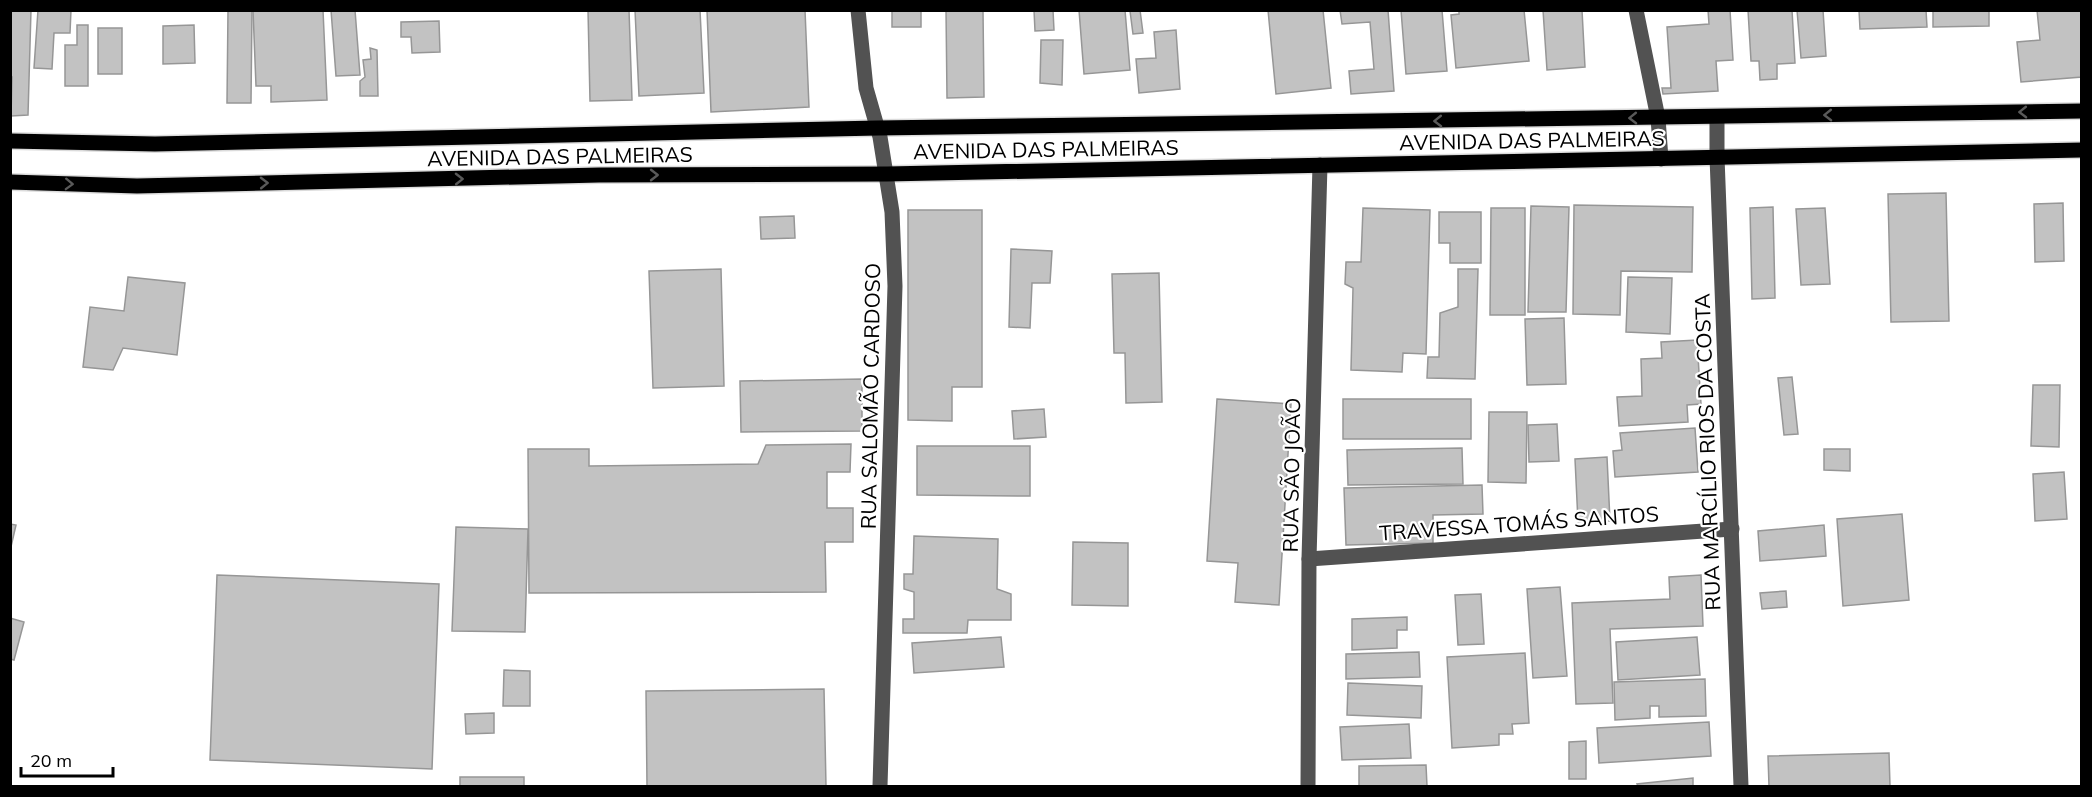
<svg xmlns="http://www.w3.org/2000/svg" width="2092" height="797" font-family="Mulish,sans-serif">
<rect width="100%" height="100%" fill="#fff"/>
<g fill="#c2c2c2" stroke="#969696" stroke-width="1.5">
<path d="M 10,10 L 31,10 L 28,115 L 11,116 L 12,77 L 10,77 Z"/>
<path d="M 38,10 L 71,10 L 70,33 L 54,33 L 52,69 L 34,68 Z"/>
<path d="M 228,10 L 252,10 L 251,103 L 227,103 Z"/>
<path d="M 253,10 L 323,10 L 327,100 L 271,102 L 271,86 L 256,86 Z"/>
<path d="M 331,10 L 355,10 L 360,75 L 336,76 Z"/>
<path d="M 588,10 L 629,10 L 632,100 L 590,101 Z"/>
<path d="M 635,10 L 700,10 L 704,93 L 639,96 Z"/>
<path d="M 707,10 L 805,10 L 809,107 L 711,112 Z"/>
<rect x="892" y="10" width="29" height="17"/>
<path d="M 946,10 L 983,10 L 984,97 L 947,98 Z"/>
<path d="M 1034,10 L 1053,10 L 1054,30 L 1035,31 Z"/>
<path d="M 1079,10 L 1125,10 L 1130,70 L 1084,74 Z"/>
<path d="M 1140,10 L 1143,33 L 1133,34 L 1130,11 Z"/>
<path d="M 1268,10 L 1323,10 L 1331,88 L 1276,94 Z"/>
<path d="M 1340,10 L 1388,10 L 1394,91 L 1351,94 L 1349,71 L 1374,69 L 1370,22 L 1342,24 Z"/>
<path d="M 1401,10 L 1442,10 L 1447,71 L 1406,74 Z"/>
<path d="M 1459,10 L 1524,10 L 1529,61 L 1456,68 L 1451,15 L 1459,14 Z"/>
<path d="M 1543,10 L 1582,10 L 1585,67 L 1547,70 Z"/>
<path d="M 1708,10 L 1730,10 L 1733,60 L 1716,61 L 1718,91 L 1663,94 L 1662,88 L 1671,88 L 1667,27 L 1709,24 Z"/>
<path d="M 1748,10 L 1792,10 L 1795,63 L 1777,64 L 1777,79 L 1760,80 L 1759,61 L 1751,61 Z"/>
<path d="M 1797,10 L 1823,10 L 1826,56 L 1801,58 Z"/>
<path d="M 1859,10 L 1926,10 L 1927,27 L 1860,29 Z"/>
<path d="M 1933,10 L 1989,10 L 1989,26 L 1933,27 Z"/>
<path d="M 2037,10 L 2082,10 L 2082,77 L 2021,82 L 2017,42 L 2040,40 Z"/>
<path d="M 439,21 L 440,52 L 412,53 L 411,37 L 401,37 L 401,22 Z"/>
<path d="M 77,25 L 88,25 L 88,86 L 65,86 L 65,45 L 77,45 Z"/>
<path d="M 194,25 L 195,63 L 163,64 L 163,26 Z"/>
<rect x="98" y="28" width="24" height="46"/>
<path d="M 1176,30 L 1180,89 L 1139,93 L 1136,59 L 1156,58 L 1154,32 Z"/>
<path d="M 1041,40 L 1063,40 L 1062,85 L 1040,83 Z"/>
<path d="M 370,48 L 377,50 L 378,96 L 360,96 L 360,81 L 365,77 L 363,60 L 371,59 Z"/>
<path d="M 1946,193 L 1949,321 L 1891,322 L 1888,194 Z"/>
<path d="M 2063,203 L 2064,261 L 2035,262 L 2034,204 Z"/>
<path d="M 1574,205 L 1693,207 L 1692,272 L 1621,271 L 1620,315 L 1573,314 Z"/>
<path d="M 1531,206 L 1569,207 L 1566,312 L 1528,312 Z"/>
<path d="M 1773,207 L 1775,298 L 1752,299 L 1750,208 Z"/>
<path d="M 1363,208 L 1430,210 L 1426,354 L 1403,353 L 1402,372 L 1351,370 L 1353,288 L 1345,284 L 1346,262 L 1361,262 Z"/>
<path d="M 1491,208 L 1525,208 L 1525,315 L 1490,315 Z"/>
<path d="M 1825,208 L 1830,284 L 1801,285 L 1796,209 Z"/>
<path d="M 908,210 L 982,210 L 982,387 L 952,387 L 952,421 L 908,420 Z"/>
<path d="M 1439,212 L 1481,212 L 1481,263 L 1450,263 L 1450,243 L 1439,243 Z"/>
<path d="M 794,216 L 795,238 L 761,239 L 760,217 Z"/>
<path d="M 1011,249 L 1052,251 L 1050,283 L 1032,283 L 1030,328 L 1009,327 Z"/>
<path d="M 721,269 L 724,386 L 653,388 L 649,271 Z"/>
<path d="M 1458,269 L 1478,269 L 1475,379 L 1427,378 L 1428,357 L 1439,357 L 1440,313 L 1458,307 Z"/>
<path d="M 1159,273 L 1162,402 L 1126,403 L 1125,353 L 1114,353 L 1112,274 Z"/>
<path d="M 128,277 L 185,283 L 177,355 L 123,348 L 113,370 L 83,367 L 90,307 L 124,311 Z"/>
<path d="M 1628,277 L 1672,278 L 1670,334 L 1626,332 Z"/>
<path d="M 1564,318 L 1566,384 L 1527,385 L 1525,319 Z"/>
<path d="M 1697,340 L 1701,404 L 1687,405 L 1688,422 L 1619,426 L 1617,397 L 1642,396 L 1641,359 L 1662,358 L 1661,342 Z"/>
<path d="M 1792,377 L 1798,434 L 1784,435 L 1778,378 Z"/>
<path d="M 862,379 L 862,431 L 741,432 L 740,381 Z"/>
<path d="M 2033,385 L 2060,385 L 2059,447 L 2031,446 Z"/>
<path d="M 1217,399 L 1291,404 L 1279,605 L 1235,602 L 1238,563 L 1207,561 Z"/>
<rect x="1343" y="399" width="128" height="40"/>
<path d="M 1044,409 L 1046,437 L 1014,439 L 1012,411 Z"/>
<path d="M 1489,412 L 1527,412 L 1526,483 L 1488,482 Z"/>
<path d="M 1557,424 L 1559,461 L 1529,462 L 1528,425 Z"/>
<path d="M 1695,428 L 1698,472 L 1615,477 L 1613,451 L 1622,450 L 1620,433 Z"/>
<path d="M 851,444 L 850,472 L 827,472 L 827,508 L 853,508 L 853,542 L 825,542 L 826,592 L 529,593 L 528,449 L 589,449 L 589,466 L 758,464 L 766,445 Z"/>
<path d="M 917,446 L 1030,446 L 1030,496 L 917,495 Z"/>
<path d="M 1462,448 L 1463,484 L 1348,485 L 1347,450 Z"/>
<path d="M 1824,449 L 1850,449 L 1850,471 L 1824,470 Z"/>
<path d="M 1607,457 L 1610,521 L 1578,522 L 1575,459 Z"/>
<path d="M 2064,472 L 2067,519 L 2035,521 L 2033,474 Z"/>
<path d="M 1482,485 L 1483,514 L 1433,515 L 1433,543 L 1346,545 L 1344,488 Z"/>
<path d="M 1902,514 L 1909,600 L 1843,606 L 1837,519 Z"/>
<path d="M 10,524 L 16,525 L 10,551 Z"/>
<path d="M 1824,525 L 1826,556 L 1760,561 L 1758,531 Z"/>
<path d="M 456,527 L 528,529 L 525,632 L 452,631 Z"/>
<path d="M 914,536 L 998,539 L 997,589 L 1011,594 L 1011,620 L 968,620 L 967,633 L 903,633 L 903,619 L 914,619 L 914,592 L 904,589 L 904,574 L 913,574 Z"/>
<path d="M 1073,542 L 1128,543 L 1128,606 L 1072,605 Z"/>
<path d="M 217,575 L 439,584 L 432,769 L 210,760 Z"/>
<path d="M 1701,575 L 1703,626 L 1610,629 L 1613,703 L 1576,704 L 1572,603 L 1670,599 L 1669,577 Z"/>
<path d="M 1560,587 L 1567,676 L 1533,678 L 1527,589 Z"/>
<path d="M 1786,591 L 1787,607 L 1762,609 L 1760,593 Z"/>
<path d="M 1481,594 L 1484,644 L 1458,645 L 1455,595 Z"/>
<path d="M 1407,617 L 1407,630 L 1397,630 L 1397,648 L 1352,650 L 1352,619 Z"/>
<path d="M 10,618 L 24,622 L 14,660 L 10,659 Z"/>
<path d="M 1001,637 L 1004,667 L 914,673 L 912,643 Z"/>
<path d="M 1697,637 L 1700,675 L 1618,680 L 1616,642 Z"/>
<path d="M 1419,652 L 1420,677 L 1346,679 L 1346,654 Z"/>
<path d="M 1525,653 L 1529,723 L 1512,724 L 1513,734 L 1499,734 L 1499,745 L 1452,748 L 1447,657 Z"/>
<path d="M 504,670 L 530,671 L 530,706 L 503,706 Z"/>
<path d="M 1705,679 L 1706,716 L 1659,717 L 1659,706 L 1650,706 L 1650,718 L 1615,720 L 1614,682 Z"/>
<path d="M 1348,683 L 1422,686 L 1421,718 L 1347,715 Z"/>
<path d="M 824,689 L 826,786 L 647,786 L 646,691 Z"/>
<path d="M 494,713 L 494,733 L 466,734 L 465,714 Z"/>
<path d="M 1709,722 L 1711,756 L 1599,763 L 1597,728 Z"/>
<path d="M 1409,724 L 1411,758 L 1342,760 L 1340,727 Z"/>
<path d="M 1586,741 L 1586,779 L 1569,779 L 1569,742 Z"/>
<path d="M 1889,753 L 1890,786 L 1769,786 L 1768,756 Z"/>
<path d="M 1426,765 L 1427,786 L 1359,786 L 1359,766 Z"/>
<rect x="460" y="777" width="64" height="9"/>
<path d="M 1693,778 L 1693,786 L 1638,786 L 1637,784 Z"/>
</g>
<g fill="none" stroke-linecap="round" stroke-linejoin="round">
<g stroke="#dbdbdb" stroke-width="18">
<g id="major">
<path d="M 10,141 L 155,144 L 878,128 L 2082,111"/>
<path d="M 10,182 L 137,186 L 599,175 L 887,174 L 2082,150"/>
</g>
</g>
<g stroke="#525252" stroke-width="15">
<path d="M 858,10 L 866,88 L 880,137 L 892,212 L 895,286 L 880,786"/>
<path d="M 1636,10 L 1658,118 L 1661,159"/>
<path d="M 1717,117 L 1717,157 L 1741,786"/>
<path d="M 1309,559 L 1732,529"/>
<path d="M 1308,786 L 1309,559 L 1320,165"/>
</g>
<use href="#major" stroke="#000" stroke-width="15"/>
</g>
<defs><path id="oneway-chevron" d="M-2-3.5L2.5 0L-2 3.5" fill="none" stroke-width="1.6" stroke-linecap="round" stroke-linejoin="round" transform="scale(1.5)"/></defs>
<g stroke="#595959">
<use href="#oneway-chevron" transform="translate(2023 112) rotate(179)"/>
<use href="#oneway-chevron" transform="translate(1828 115) rotate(179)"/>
<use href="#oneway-chevron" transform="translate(1633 118) rotate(179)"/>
<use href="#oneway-chevron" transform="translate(1438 121) rotate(179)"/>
<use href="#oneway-chevron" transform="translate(654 175)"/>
<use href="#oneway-chevron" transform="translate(459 179) rotate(-1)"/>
<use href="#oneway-chevron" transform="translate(264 183) rotate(-1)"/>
<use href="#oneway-chevron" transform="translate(69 184) rotate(2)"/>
</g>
<g text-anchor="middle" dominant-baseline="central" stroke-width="4.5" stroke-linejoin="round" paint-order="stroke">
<g font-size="21" fill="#000" stroke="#fff">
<text transform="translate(1532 140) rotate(-1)">AVENIDA DAS PALMEIRAS</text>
<text transform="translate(1046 149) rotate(-1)">AVENIDA DAS PALMEIRAS</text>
<text transform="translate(560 156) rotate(-1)">AVENIDA DAS PALMEIRAS</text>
<text transform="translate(870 396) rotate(-89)">RUA SALOMÃO CARDOSO</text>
<text transform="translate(1707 452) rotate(-92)">RUA MARCÍLIO RIOS DA COSTA</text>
<text transform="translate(1291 475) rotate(-89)">RUA SÃO JOÃO</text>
<text transform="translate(1519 523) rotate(-4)">TRAVESSA TOMÁS SANTOS</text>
</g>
</g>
<rect width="2092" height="797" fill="none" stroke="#000000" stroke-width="24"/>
<path d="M21 767v9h92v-9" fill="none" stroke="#000000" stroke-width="3"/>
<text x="30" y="767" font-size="18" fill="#000000" stroke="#ffffff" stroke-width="4.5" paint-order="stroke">20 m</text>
</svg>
